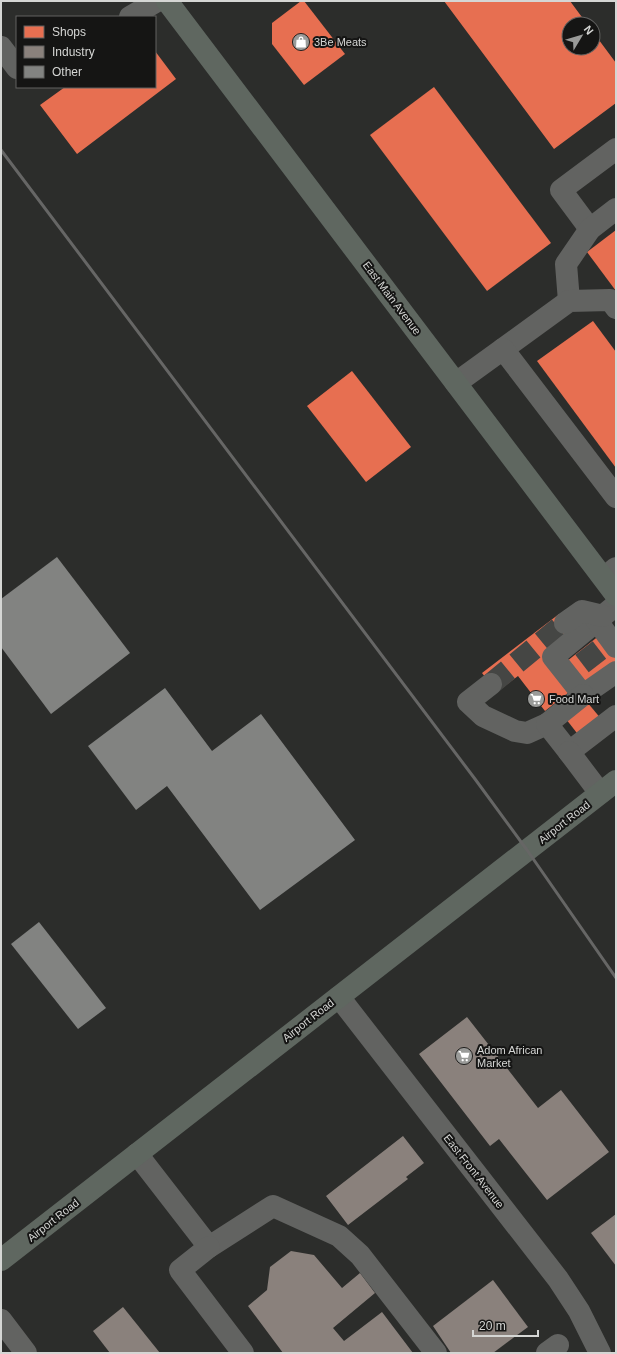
<svg xmlns="http://www.w3.org/2000/svg" width="617" height="1354" font-family="Helvetica,sans-serif">
<rect width="100%" height="100%" fill="#2c2d2b"/>
<g fill="#e76f51">
<path d="M 301,1 L 304,1 L 345,54 L 304,85 L 272,44 L 272,23 Z"/>
<path d="M 444,1 L 570,1 L 587,24 L 569,24 L 569,48 L 593,48 L 593,32 L 616,63 L 616,103 L 554,149 Z"/>
<path d="M 155,51 L 176,79 L 77,154 L 40,105 L 65,87 L 155,87 Z"/>
<path d="M 434,87 L 551,243 L 487,291 L 370,135 Z"/>
<path d="M 616,230 L 616,291 L 587,252 Z"/>
<path d="M 593,321 L 616,352 L 616,468 L 537,361 Z"/>
<path d="M 352,371 L 411,447 L 366,482 L 307,406 Z"/>
<path d="M 559,614 L 572,631 L 544,652 L 573,689 L 545,711 L 518,676 L 497,692 L 482,673 Z"/>
<path d="M 600,635 L 616,656 L 616,665 L 582,691 L 562,665 Z"/>
<path d="M 587,702 L 602,720 L 580,737 L 566,719 Z"/>
</g>
<g fill="#8a817c">
<path d="M 467,1017 L 538,1108 L 561,1090 L 609,1152 L 547,1200 L 499,1139 L 490,1146 L 419,1054 Z"/>
<path d="M 403,1136 L 424,1163 L 406,1177 L 408,1179 L 348,1225 L 326,1196 Z"/>
<path d="M 616,1214 L 616,1266 L 591,1233 Z"/>
<path d="M 291,1251 L 314,1255 L 342,1288 L 360,1273 L 375,1293 L 333,1328 L 344,1341 L 382,1312 L 413,1353 L 283,1353 L 248,1306 L 267,1290 L 270,1267 Z"/>
<path d="M 493,1280 L 528,1327 L 493,1353 L 451,1353 L 433,1326 Z"/>
<path d="M 123,1307 L 160,1353 L 110,1353 L 93,1331 Z"/>
</g>
<g fill="#828381">
<path d="M 57,557 L 130,653 L 51,714 L 1,647 L 1,599 Z"/>
<path d="M 165,688 L 212,751 L 261,714 L 355,840 L 260,910 L 167,786 L 136,810 L 88,746 Z"/>
<path d="M 39,922 L 106,1008 L 78,1029 L 11,944 Z"/>
</g>
<g fill="none" stroke-linecap="round" stroke-linejoin="round">
<g stroke="#454644" stroke-width="22" stroke-dasharray="22 11" stroke-linecap="butt">
<path d="M 584,648 L 604,674"/>
<path d="M 491,684 L 565,623"/>
</g>
<g stroke="#626361" stroke-width="22">
<path d="M 130,17 L 157,1"/>
<path d="M 1,47 L 17,68"/>
<path d="M 590,229 L 561,190 L 616,149"/>
<path d="M 569,301 L 566,264 L 590,229 L 616,209"/>
<path d="M 503,349 L 569,301 L 610,300 L 616,308"/>
<path d="M 456,383 L 503,349 L 616,497"/>
<path d="M 604,578 L 616,568"/>
<path d="M 616,605 L 553,657 L 583,695 L 616,672"/>
<path d="M 597,621 L 616,647"/>
<path d="M 565,623 L 582,611 L 603,616"/>
<path d="M 491,684 L 468,702 L 483,716 L 515,731 L 527,733 L 547,724"/>
<path d="M 583,695 L 547,724 L 569,752 L 616,716"/>
<path d="M 569,752 L 600,793"/>
<path d="M 339,997 L 558,1279 L 579,1311 L 600,1353"/>
<path d="M 137,1154 L 209,1247 L 273,1206 L 339,1236 L 360,1255 L 436,1353"/>
<path d="M 209,1247 L 180,1270 L 243,1353"/>
<path d="M 1,1320 L 26,1353"/>
<path d="M 547,1353 L 558,1345"/>
</g>
<g stroke="#5f6760" stroke-width="22">
<path d="M 167,1 L 616,595"/>
<path d="M 1,1260 L 616,781"/>
</g>
<path stroke="#666665" stroke-width="3" d="M 1,150 L 475,779 L 527,850 L 616,978"/>
</g>
<defs>
<g id="shop-disc" transform="scale(0.9)"><circle r="9.5" fill="#9a9b99" stroke="#151514"/><path d="M-5-2.5h2.3a2.7 3.5 0 0 1 5.4 0H5L5.5 6h-11ZM-1.5-2.5h3a1.5 2.3 0 0 0-3 0Z" fill="#fff"/></g>
<g id="supermarket-disc" transform="scale(0.9)"><circle r="9.5" fill="#9a9b99" stroke="#151514"/><path d="M-6-5.5h2.5l.6 2H6L4.5 2H-2.5L-4.4-4H-6ZM-1.5 3.2a1.3 1.3 0 1 0 .1 0ZM3 3.2a1.3 1.3 0 1 0 .1 0Z" fill="#fff"/></g>
</defs>
<g fill-rule="evenodd">
<use href="#shop-disc" x="301" y="42"/>
<use href="#supermarket-disc" x="536" y="699"/>
<use href="#supermarket-disc" x="464" y="1056"/>
</g>
<g text-anchor="middle" dominant-baseline="central" stroke-width="4" stroke-linejoin="round" paint-order="stroke">
<g font-size="11" fill="#d5d6d4" stroke="#151514" text-anchor="start">
<text x="314" y="42">3Be Meats</text>
<text x="549" y="699">Food Mart</text>
<text x="477" y="1050">Adom African<tspan x="477" dy="13">Market</tspan></text>
</g>
<g font-size="11" fill="#d5d6d4" stroke="#151514">
<text transform="translate(392 298) rotate(53)">East Main Avenue</text>
<text transform="translate(564 822) rotate(-38)">Airport Road</text>
<text transform="translate(308 1020) rotate(-38)">Airport Road</text>
<text transform="translate(474 1171) rotate(52)">East Front Avenue</text>
<text transform="translate(53 1220) rotate(-38)">Airport Road</text>
</g>
</g>
<rect width="617" height="1354" fill="none" stroke="#d5d6d4" stroke-width="4"/>
<rect x="16" y="16" width="140" height="72" fill="#151514" stroke="#626261"/>
<rect x="24" y="26" width="20" height="12" fill="#e76f51" stroke="#626261"/>
<text x="52" y="36" font-size="12" fill="#d5d6d4">Shops</text>
<rect x="24" y="46" width="20" height="12" fill="#8a817c" stroke="#626261"/>
<text x="52" y="56" font-size="12" fill="#d5d6d4">Industry</text>
<rect x="24" y="66" width="20" height="12" fill="#828381" stroke="#626261"/>
<text x="52" y="76" font-size="12" fill="#d5d6d4">Other</text>
<g transform="translate(581 36) rotate(52)"><circle r="19" fill="#151514" stroke="#626261"/>
<path d="M0-3L7 15L0 10L-7 15Z" fill="#9a9b99"/>
<text y="-6" font-size="11" font-weight="bold" text-anchor="middle" fill="#d5d6d4">N</text>
</g>
<path d="M473 1330v6h65v-6" fill="none" stroke="#d5d6d4" stroke-width="2"/>
<text x="479" y="1330" font-size="12" fill="#d5d6d4" stroke="#151514" stroke-width="3" paint-order="stroke">20 m</text>
</svg>
